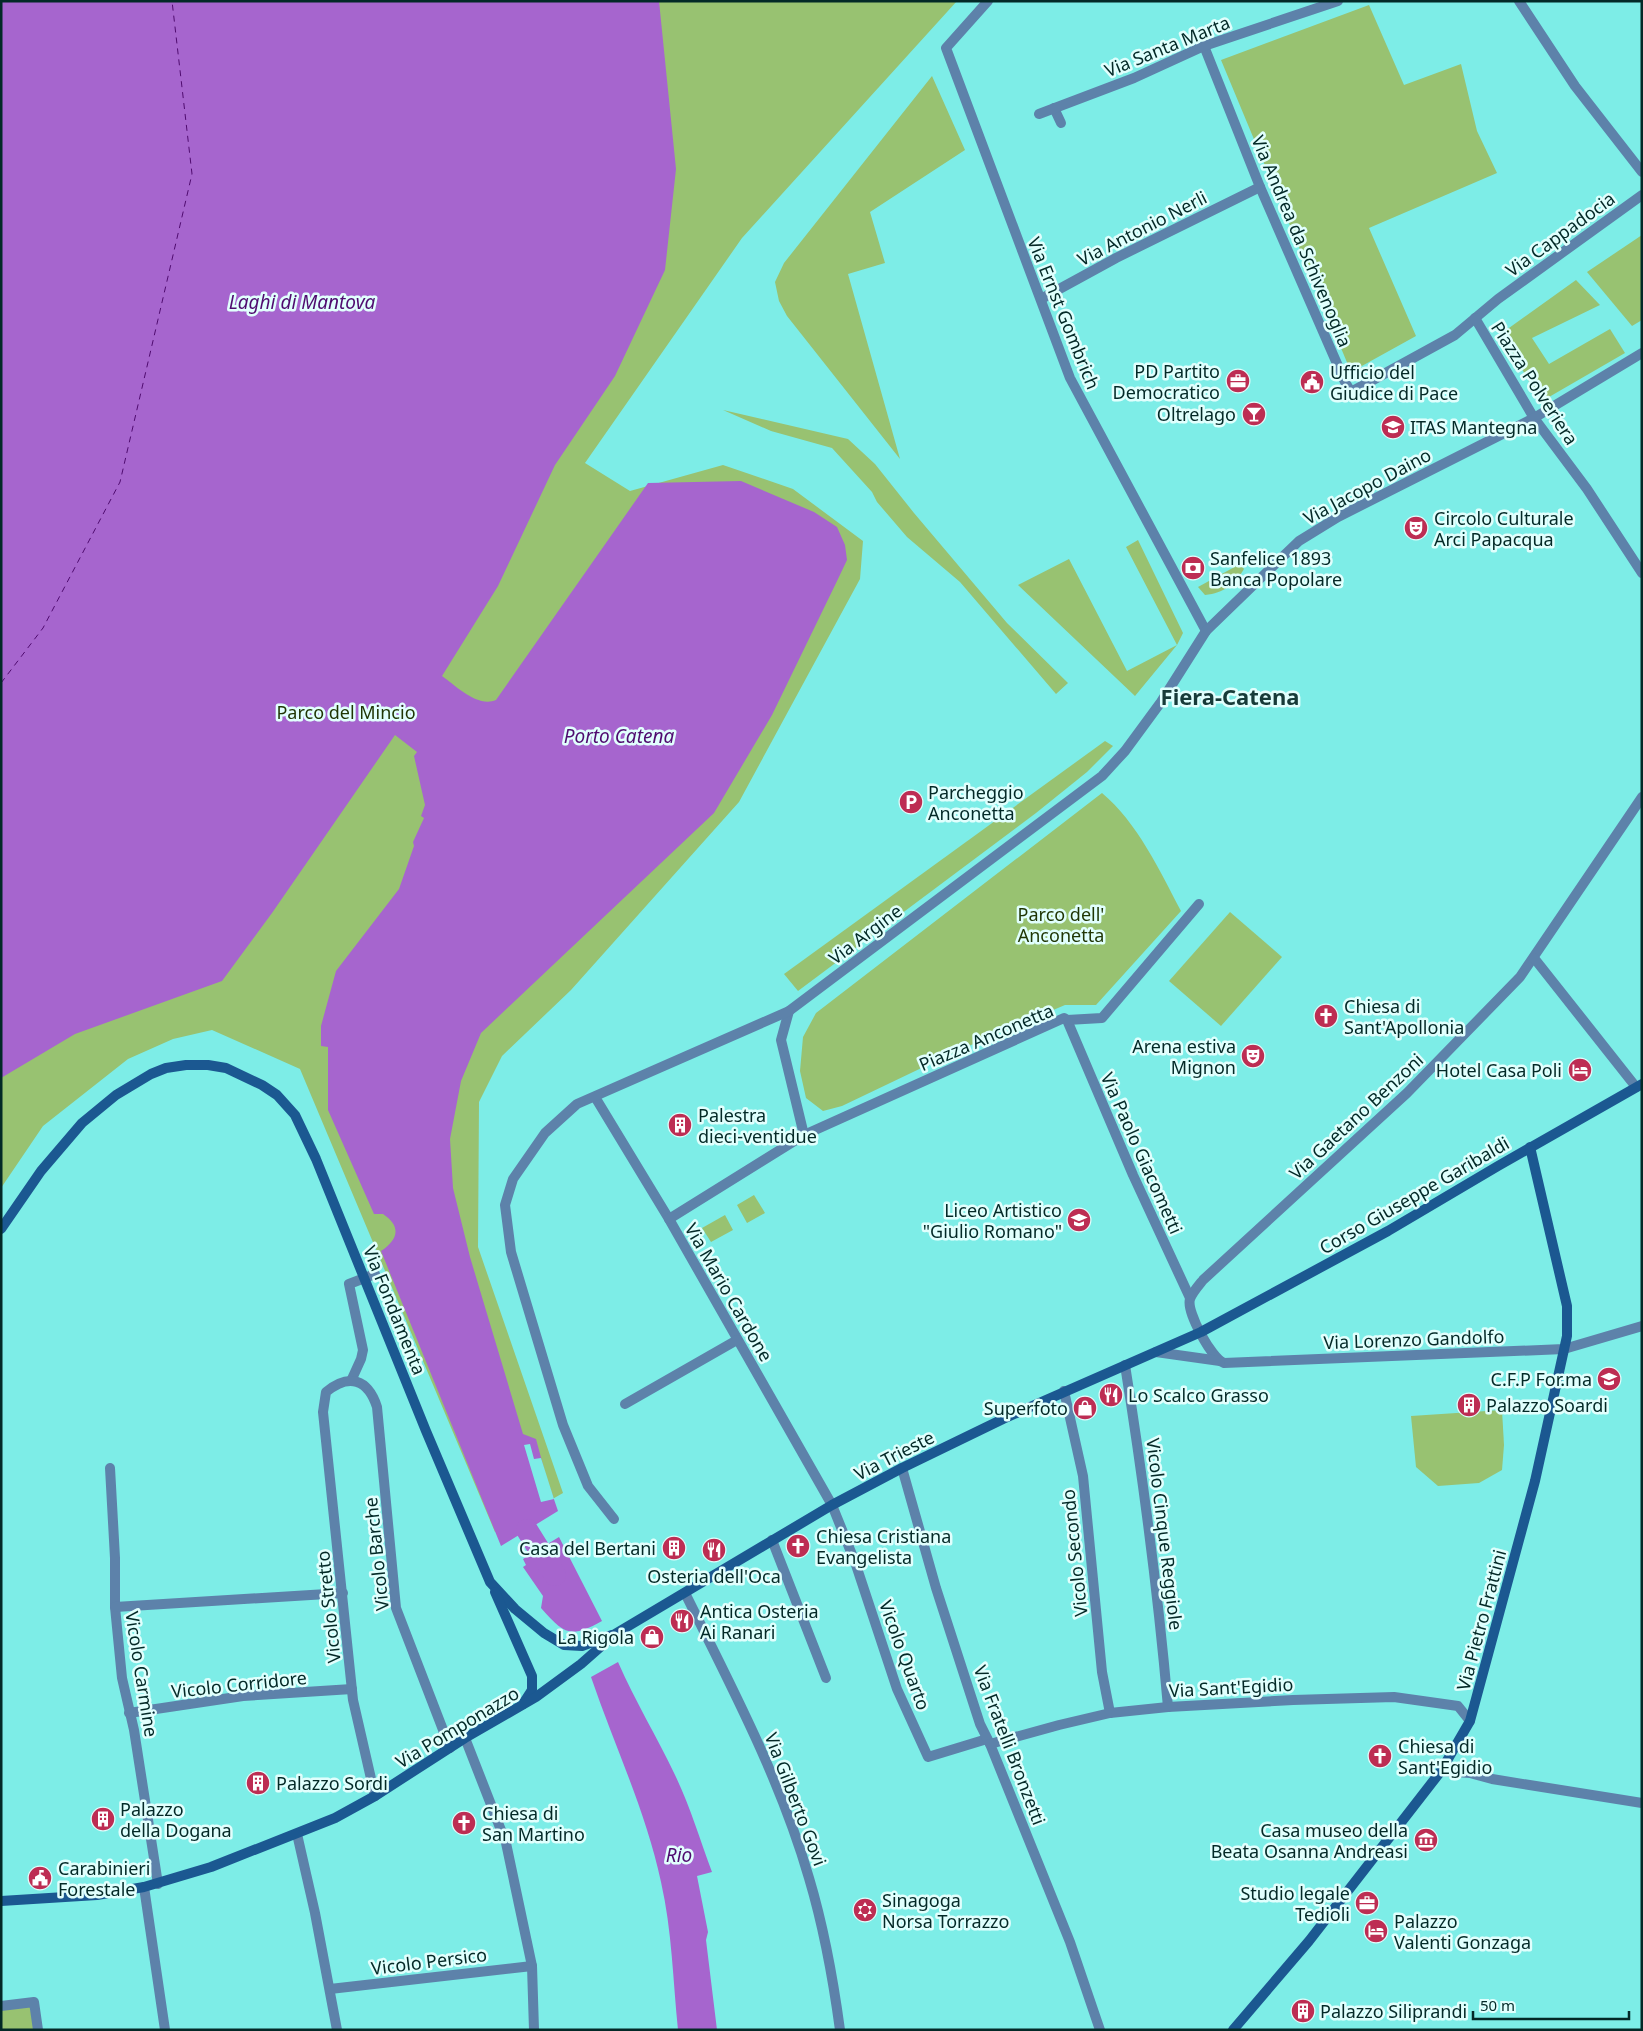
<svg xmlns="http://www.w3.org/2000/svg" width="1643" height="2031" font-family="'Noto Sans',sans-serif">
<rect width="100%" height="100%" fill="#7dede7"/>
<g fill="#98c271">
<path d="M 1,1 L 957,1 L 742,238 L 585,463 L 630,491 L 723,465 L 793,489 L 863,541 L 860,579 L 739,802 L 571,990 L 502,1056 L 479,1102 L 478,1247 L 563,1493 L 495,1532 L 300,1069 L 212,1030 L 173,1039 L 128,1059 L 43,1126 L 1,1188 Z"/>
<path d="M 1369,5 L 1404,85 L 1461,64 L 1477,131 L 1497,173 L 1369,228 L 1416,336 L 1351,372 L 1221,60 Z"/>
<path d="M 932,76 L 965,150 L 870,212 L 885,263 L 848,274 L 900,459 L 787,316 L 779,301 L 775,282 L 784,263 Z"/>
<path d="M 1642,235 L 1642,320 L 1632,326 L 1587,272 Z"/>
<path d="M 1576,280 L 1600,305 L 1532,338 L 1549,364 L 1610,329 L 1625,353 L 1549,397 L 1541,395 L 1532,387 L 1502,333 Z"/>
<path d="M 723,410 L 848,439 L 875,464 L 914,513 L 1007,623 L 1068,683 L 1056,694 L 960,582 L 907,537 L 877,502 L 872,492 L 832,448 L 771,431 Z"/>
<path d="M 1138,540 L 1183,633 L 1177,645 L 1135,696 L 1018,585 L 1069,559 L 1127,671 L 1177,645 L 1126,547 Z"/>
<path d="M 1240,564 L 1244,569 C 1234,585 1224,593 1205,595 L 1198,587 Z"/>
<path d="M 1105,741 L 1113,746 L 1087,772 L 1036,813 L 798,991 L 784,974 Z"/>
<path d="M 1102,793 C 1137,822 1160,871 1181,911 L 1096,1005 L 1065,1005 L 957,1051 L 842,1106 L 823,1111 L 806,1098 L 800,1071 L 803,1037 L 816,1013 Z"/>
<path d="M 1230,912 L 1282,957 L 1221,1026 L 1169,981 Z"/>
<path d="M 754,1195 L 765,1213 L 747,1223 L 737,1205 Z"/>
<path d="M 725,1215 L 733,1230 L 711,1242 L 702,1228 Z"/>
<path d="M 1502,1410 L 1504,1445 L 1502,1470 L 1479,1483 L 1438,1486 L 1416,1467 L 1411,1416 Z"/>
<path d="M 30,2006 L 34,2030 L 1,2030 L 1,2010 Z"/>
</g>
<g fill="#a665ce">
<path d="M 1,1 L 659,1 L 676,169 L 665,270 L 615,376 L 555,465 L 498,586 L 442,676 C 456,686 478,708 496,700 L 648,483 L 741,481 L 814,512 L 837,527 L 845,545 L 847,560 L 838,579 L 772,715 L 714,813 L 481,1033 L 461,1081 L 450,1139 L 453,1188 L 470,1257 L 523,1434 L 536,1439 L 546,1476 L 558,1511 L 501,1546 L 381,1251 C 399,1239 401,1226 383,1214 L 374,1214 L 328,1110 L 328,1047 L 321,1046 L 321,1026 L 336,971 L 399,889 L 414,846 L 413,842 L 424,818 L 421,816 L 425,805 L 414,756 L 417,752 L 395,735 L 272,913 L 222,981 L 75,1034 L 1,1078 Z"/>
<path d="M 559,1537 L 602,1621 C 570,1639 564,1634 541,1608 L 543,1596 L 523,1567 L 526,1565 L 523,1559 Z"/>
<path d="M 618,1662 C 635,1701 657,1737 675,1775 C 690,1806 700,1840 712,1872 L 697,1876 L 708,1932 L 706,1940 L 717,2030 L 678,2030 C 673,1981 672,1930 661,1882 C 646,1811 614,1745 591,1677 Z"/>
</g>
<path fill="#7dede7" d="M 530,1444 L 534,1459 L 541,1458 L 554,1499 L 541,1502 L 524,1445 Z"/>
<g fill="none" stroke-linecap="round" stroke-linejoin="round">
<path stroke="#a665ce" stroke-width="22" d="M 527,1530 L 555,1575"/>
<path stroke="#4f0b6f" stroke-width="1" stroke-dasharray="6 5" stroke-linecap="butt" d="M 1,683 L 43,628 L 120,482 L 192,174 L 172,1"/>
<g stroke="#5d82aa" stroke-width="10">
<path d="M 988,1 L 946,48 L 1070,378 L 1206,631"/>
<path d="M 1519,1 L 1575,86 L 1642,172"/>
<path d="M 1204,46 L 1260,187 L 1345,382 L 1351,392 L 1455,335 L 1498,299 L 1642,195"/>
<path d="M 1054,108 L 1061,123"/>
<path d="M 1039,114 L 1134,78 L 1204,46 L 1338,1"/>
<path d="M 1041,299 L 1116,258 L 1260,187"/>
<path d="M 1475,318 L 1534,418 L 1587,489 L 1642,573"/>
<path d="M 1642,797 L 1520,977 L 1407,1093 L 1203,1280 C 1199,1285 1192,1293 1190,1299 C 1186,1312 1212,1359 1224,1363 L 1564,1349 L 1642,1326"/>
<path d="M 1534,958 L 1636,1087"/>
<path d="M 789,1011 L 781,1040 L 804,1135"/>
<path d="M 1067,1020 L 1133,1175 L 1190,1298"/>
<path d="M 595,1097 L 669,1219 L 832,1505 L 855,1562 L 897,1689 L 928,1757 L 987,1739"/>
<path d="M 669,1219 L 804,1135 L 1064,1018 L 1067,1020 L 1102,1018 L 1199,904"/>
<path d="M 1156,1352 L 1220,1361"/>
<path d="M 1125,1365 C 1143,1478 1158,1592 1168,1707"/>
<path d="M 351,1381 L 361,1359 L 363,1350 L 349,1284 L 375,1274"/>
<path d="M 1064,1391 L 1083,1476 L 1102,1672 L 1110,1713"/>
<path d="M 625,1404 L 737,1340"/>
<path d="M 110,1468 L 115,1558 L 115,1607 L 122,1678 L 134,1730 L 158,1884"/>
<path d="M 902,1468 L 936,1588 L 980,1724 L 990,1744 L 1070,1942 L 1100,2030"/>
<path d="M 614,1519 L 588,1486 L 563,1425 L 511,1252 L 505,1205 L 513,1179 L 545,1133 L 577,1104 L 789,1011 L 1102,776 L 1125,751 L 1161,702 L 1206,631 L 1299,541 L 1338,517 L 1534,418 L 1642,353"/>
<path d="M 772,1540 L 826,1678"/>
<path d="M 685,1593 C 731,1686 780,1778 809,1878 C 824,1928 833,1978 840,2030"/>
<path d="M 115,1607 L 343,1593"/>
<path d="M 129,1713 L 243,1696 L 352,1689"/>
<path d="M 465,1738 L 506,1843 L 532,1966 L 534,2030"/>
<path d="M 990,1744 L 1059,1725 L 1110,1713 L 1168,1707 L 1293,1700 L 1394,1697 L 1458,1706 L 1470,1721"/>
<path d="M 1441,1771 L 1470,1773 L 1492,1779 L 1642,1803"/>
<path d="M 375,1796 L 353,1700 L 323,1412 L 326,1392 C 349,1373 368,1379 377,1407 L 396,1608 L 450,1748"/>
<path d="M 297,1834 L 315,1913 L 337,2030"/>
<path d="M 144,1887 L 165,2030"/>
<path d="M 330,1989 L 532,1966"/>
<path d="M 1,2006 L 34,2002 L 38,2030"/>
</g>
<g stroke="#1b5891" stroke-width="10">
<path d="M 1,1229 L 41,1171 L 82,1123 L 116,1095 L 151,1074 L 166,1068 L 186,1065 L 208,1065 L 226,1068 L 262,1085 L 277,1095 L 295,1115 L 316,1159 L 426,1431 L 490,1582 L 515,1609 L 544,1633 L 564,1645 L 582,1646 L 612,1635"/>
<path d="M 495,1592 L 532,1676 L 532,1690 L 523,1704"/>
<path d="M 1,1901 L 97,1895 L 144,1887 L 211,1867 L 335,1818 L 375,1796 L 465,1738 L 536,1697 L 581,1664 L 615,1634 L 832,1505 L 902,1468 L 1003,1419 L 1201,1332 L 1388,1231 L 1498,1166 L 1642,1084"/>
<path d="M 1233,2030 L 1309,1941 L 1441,1771 L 1470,1721 L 1535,1481 L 1567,1336 L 1567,1306 L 1530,1147"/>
</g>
</g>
<defs>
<g id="office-disc" transform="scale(1.25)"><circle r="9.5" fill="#bd2d53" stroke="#e1fffd"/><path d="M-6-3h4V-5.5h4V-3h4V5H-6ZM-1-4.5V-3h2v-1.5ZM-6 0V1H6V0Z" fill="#fff"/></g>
<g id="civic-disc" transform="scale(1.25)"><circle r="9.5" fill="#bd2d53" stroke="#e1fffd"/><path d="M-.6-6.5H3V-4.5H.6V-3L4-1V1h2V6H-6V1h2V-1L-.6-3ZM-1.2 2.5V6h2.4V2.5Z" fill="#fff"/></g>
<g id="bar-disc" transform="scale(1.25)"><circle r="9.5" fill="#bd2d53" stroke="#e1fffd"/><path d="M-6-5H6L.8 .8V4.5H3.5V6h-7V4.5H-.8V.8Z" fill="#fff"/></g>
<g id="school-disc" transform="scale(1.25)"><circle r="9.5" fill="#bd2d53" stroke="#e1fffd"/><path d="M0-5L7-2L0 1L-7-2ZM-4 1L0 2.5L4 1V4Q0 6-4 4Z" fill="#fff"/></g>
<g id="theatre-disc" transform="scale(1.25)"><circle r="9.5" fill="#bd2d53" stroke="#e1fffd"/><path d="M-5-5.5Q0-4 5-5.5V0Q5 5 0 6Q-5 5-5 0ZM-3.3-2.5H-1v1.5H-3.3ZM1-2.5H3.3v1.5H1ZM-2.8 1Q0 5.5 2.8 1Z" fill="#fff"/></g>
<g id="bank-disc" transform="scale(1.25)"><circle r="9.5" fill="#bd2d53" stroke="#e1fffd"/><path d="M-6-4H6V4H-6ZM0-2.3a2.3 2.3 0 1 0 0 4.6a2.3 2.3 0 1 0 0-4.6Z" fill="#fff"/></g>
<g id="parking-disc" transform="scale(1.25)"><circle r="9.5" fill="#bd2d53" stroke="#e1fffd"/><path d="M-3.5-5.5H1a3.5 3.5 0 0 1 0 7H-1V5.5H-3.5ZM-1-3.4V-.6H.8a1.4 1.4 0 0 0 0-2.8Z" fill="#fff"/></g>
<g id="church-disc" transform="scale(1.25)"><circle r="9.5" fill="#bd2d53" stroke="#e1fffd"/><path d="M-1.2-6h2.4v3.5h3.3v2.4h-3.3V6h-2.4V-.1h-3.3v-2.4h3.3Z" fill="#fff"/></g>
<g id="hotel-disc" transform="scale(1.25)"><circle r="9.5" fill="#bd2d53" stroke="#e1fffd"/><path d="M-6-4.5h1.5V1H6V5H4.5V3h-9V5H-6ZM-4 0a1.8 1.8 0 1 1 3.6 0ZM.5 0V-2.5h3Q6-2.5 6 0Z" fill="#fff"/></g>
<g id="building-disc" transform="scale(1.25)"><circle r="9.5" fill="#bd2d53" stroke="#e1fffd"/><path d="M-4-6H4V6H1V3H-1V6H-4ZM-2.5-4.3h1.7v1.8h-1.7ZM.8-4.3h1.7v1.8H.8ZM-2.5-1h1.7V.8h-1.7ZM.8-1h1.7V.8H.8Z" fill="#fff"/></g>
<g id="restaurant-disc" transform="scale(1.25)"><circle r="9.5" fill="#bd2d53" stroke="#e1fffd"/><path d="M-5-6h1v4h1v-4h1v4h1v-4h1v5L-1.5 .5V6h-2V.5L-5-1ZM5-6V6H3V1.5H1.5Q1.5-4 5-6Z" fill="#fff"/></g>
<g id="shop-disc" transform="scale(1.25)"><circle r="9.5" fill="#bd2d53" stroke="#e1fffd"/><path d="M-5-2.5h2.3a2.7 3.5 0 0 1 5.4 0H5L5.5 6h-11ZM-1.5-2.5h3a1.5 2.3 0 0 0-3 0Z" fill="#fff"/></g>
<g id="museum-disc" transform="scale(1.25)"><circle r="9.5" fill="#bd2d53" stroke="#e1fffd"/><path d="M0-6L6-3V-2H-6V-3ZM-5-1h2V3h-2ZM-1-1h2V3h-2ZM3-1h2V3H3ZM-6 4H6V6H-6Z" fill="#fff"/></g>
<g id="synagogue-disc" transform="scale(1.25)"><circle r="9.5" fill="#bd2d53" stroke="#e1fffd"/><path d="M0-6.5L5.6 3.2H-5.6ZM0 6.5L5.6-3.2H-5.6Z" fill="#fff"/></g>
</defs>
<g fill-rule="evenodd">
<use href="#office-disc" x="1238" y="381"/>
<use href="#civic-disc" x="1312" y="382"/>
<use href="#bar-disc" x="1254" y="414"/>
<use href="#school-disc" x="1393" y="427"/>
<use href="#theatre-disc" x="1416" y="528"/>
<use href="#bank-disc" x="1193" y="568"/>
<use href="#parking-disc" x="911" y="802"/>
<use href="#church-disc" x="1326" y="1016"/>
<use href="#theatre-disc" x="1253" y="1056"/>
<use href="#hotel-disc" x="1580" y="1070"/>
<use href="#building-disc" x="680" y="1125"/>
<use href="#school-disc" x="1079" y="1220"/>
<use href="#school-disc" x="1609" y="1379"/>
<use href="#restaurant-disc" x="1111" y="1395"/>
<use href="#building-disc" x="1469" y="1405"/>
<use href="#shop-disc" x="1085" y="1408"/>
<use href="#church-disc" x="798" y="1546"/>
<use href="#building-disc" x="674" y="1548"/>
<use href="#restaurant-disc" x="714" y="1550"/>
<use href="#restaurant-disc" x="682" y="1621"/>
<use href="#shop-disc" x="652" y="1637"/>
<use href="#church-disc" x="1380" y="1756"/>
<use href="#building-disc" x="258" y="1783"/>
<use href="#building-disc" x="103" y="1819"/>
<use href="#church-disc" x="464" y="1823"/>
<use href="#museum-disc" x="1426" y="1840"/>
<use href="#civic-disc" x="40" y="1878"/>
<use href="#office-disc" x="1367" y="1903"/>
<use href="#synagogue-disc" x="865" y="1910"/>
<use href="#hotel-disc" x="1376" y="1931"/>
<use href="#building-disc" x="1303" y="2011"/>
</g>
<g text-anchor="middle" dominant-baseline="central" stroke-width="5" stroke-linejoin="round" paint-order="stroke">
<g font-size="18" fill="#032927" stroke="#e1fffd">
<text transform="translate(1167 46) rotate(-22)">Via Santa Marta</text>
<text transform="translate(1142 228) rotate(-27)">Via Antonio Nerli</text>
<text transform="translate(1560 234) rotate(-36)">Via Cappadocia</text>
<text transform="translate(1302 241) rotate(67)">Via Andrea da Schivenoglia</text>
<text transform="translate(1064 313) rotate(68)">Via Ernst Gombrich</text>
<text transform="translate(1535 383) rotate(57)">Piazza Polveriera</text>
<text transform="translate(1367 486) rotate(-28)">Via Jacopo Daino</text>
<text transform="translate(865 934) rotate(-37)">Via Argine</text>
<text transform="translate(986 1037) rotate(-23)">Piazza Anconetta</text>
<text transform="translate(1356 1116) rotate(-43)">Via Gaetano Benzoni</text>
<text transform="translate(1142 1153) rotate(66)">Via Paolo Giacometti</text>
<text transform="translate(1414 1195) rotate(-30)">Corso Giuseppe Garibaldi</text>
<text transform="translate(729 1292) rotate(60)">Via Mario Cardone</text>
<text transform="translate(395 1310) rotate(68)">Via Fondamenta</text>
<text transform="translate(1414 1339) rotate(-2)">Via Lorenzo Gandolfo</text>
<text transform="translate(894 1455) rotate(-27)">Via Trieste</text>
<text transform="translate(1165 1534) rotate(83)">Vicolo Cinque Reggiole</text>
<text transform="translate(1074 1553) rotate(-96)">Vicolo Secondo</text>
<text transform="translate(376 1554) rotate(-96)">Vicolo Barche</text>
<text transform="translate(328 1607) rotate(-96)">Vicolo Stretto</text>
<text transform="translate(1481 1620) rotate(-75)">Via Pietro Frattini</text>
<text transform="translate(905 1655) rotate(70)">Vicolo Quarto</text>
<text transform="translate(142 1674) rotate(81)">Vicolo Carmine</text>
<text transform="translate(239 1684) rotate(-6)">Vicolo Corridore</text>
<text transform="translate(1231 1687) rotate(-3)">Via Sant'Egidio</text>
<text transform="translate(457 1727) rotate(-31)">Via Pomponazzo</text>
<text transform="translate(1010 1745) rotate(69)">Via Fratelli Bronzetti</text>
<text transform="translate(796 1799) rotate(69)">Via Gilberto Govi</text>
<text transform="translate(429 1961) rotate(-7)">Vicolo Persico</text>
</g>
<g font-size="18" fill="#032927" stroke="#e1fffd" text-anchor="start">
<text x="1220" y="371" text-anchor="end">PD Partito<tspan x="1220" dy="21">Democratico</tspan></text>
<text x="1330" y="372">Ufficio del<tspan x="1330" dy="21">Giudice di Pace</tspan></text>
<text x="1236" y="414" text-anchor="end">Oltrelago</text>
<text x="1410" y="427">ITAS Mantegna</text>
<text x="1434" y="518">Circolo Culturale<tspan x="1434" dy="21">Arci Papacqua</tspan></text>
<text x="1210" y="558">Sanfelice 1893<tspan x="1210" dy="21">Banca Popolare</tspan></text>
<text x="928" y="792">Parcheggio<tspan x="928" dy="21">Anconetta</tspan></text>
<text x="1344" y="1006">Chiesa di<tspan x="1344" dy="21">Sant'Apollonia</tspan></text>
<text x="1236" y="1046" text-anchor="end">Arena estiva<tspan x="1236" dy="21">Mignon</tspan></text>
<text x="1562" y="1070" text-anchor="end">Hotel Casa Poli</text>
<text x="698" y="1115">Palestra<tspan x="698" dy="21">dieci-ventidue</tspan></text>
<text x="1062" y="1210" text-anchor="end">Liceo Artistico<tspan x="1062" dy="21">"Giulio Romano"</tspan></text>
<text x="1592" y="1379" text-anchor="end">C.F.P For.ma</text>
<text x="1128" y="1395">Lo Scalco Grasso</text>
<text x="1486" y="1405">Palazzo Soardi</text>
<text x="1068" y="1408" text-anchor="end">Superfoto</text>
<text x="816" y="1536">Chiesa Cristiana<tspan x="816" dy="21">Evangelista</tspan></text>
<text x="656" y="1548" text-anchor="end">Casa del Bertani</text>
<text x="714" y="1576" text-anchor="middle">Osteria dell'Oca</text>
<text x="700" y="1611">Antica Osteria<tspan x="700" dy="21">Ai Ranari</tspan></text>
<text x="634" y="1637" text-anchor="end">La Rigola</text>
<text x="1398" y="1746">Chiesa di<tspan x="1398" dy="21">Sant'Egidio</tspan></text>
<text x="276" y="1783">Palazzo Sordi</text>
<text x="120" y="1809">Palazzo<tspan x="120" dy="21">della Dogana</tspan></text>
<text x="482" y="1813">Chiesa di<tspan x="482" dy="21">San Martino</tspan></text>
<text x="1408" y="1830" text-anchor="end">Casa museo della<tspan x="1408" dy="21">Beata Osanna Andreasi</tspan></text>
<text x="58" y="1868">Carabinieri<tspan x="58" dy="21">Forestale</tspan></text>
<text x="1350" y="1893" text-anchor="end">Studio legale<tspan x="1350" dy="21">Tedioli</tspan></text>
<text x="882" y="1900">Sinagoga<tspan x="882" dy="21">Norsa Torrazzo</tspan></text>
<text x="1394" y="1921">Palazzo<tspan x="1394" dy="21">Valenti Gonzaga</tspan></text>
<text x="1320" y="2011">Palazzo Siliprandi</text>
</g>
<g font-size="18" fill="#1f3503" stroke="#e1fffd">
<text x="346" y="712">Parco del Mincio</text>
<text x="1061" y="914">Parco dell'<tspan x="1061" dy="21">Anconetta</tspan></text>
</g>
<g font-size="19" font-style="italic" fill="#4f0b6f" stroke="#e1fffd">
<text x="302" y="302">Laghi di Mantova</text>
<text x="619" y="736">Porto Catena</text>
<text x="679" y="1855">Rio</text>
</g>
<g font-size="22" font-weight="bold" fill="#173b39" stroke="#e1fffd">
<text x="1230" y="696">Fiera-Catena</text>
</g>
</g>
<rect width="1643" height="2031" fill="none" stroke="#032927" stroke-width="5"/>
<path d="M1473 2011v8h156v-8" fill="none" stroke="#032927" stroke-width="2.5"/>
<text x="1480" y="2011" font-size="15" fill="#032927" stroke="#e1fffd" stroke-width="4" paint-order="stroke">50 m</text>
</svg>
